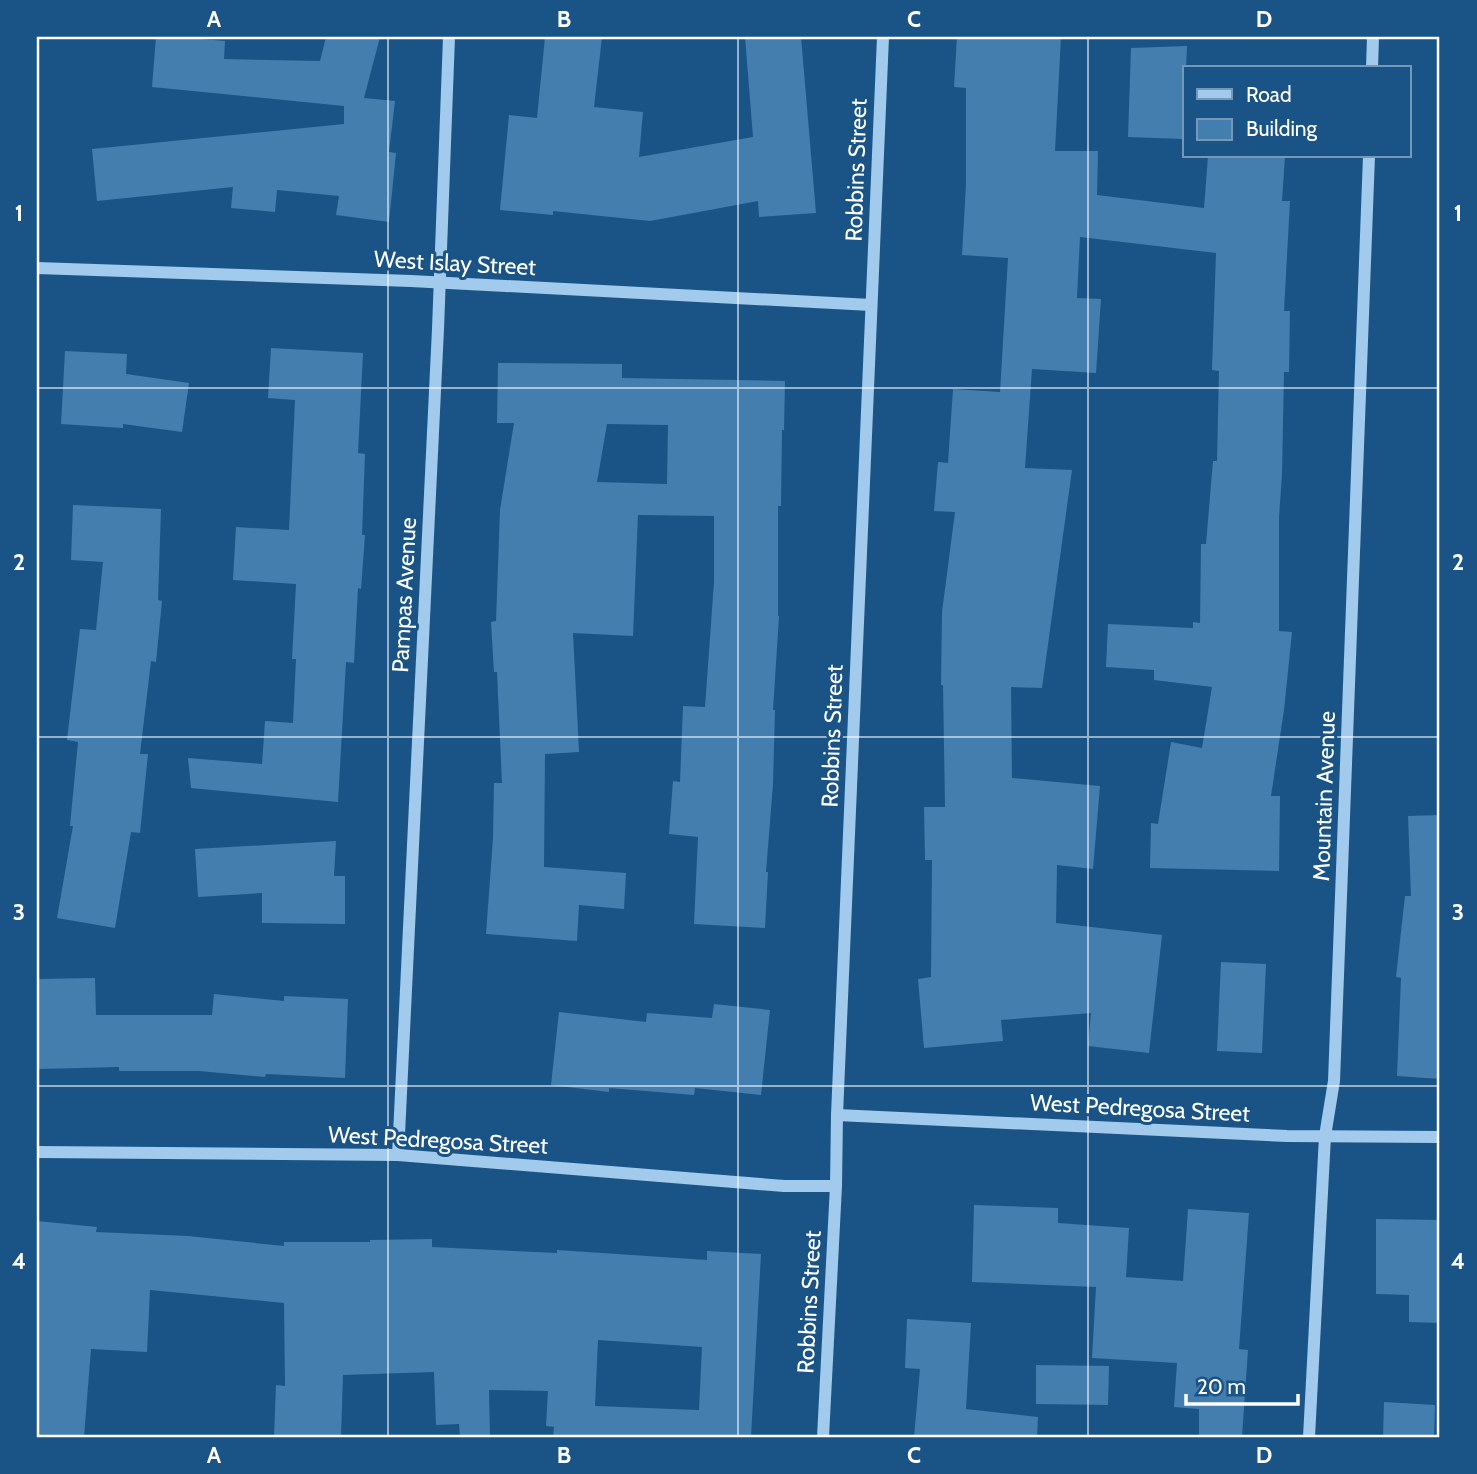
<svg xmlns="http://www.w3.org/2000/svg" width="1477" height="1474" font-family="Cabin,sans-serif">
<rect width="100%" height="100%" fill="#1a5486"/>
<g fill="#437eaf" fill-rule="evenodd">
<path d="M 156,37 L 176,37 L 225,41 L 224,59 L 320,61 L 326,37 L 380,37 L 364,98 L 395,101 L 389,152 L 396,153 L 389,222 L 336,215 L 339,196 L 277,190 L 275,212 L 231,208 L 233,187 L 97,201 L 92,149 L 344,124 L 344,106 L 152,87 Z"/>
<path d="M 545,37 L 602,37 L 594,107 L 643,112 L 639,157 L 753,137 L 745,37 L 801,37 L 816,213 L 759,217 L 758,201 L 650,221 L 553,211 L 553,215 L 500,210 L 509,115 L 537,118 Z"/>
<path d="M 957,37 L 1061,37 L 1055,151 L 1098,151 L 1097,195 L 1204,208 L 1208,156 L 1285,156 L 1282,201 L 1290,201 L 1284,311 L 1290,311 L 1289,372 L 1284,372 L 1282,475 L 1279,517 L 1279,631 L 1292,632 L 1284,710 L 1271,796 L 1280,796 L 1279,871 L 1150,868 L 1151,823 L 1158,824 L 1171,742 L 1202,748 L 1212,687 L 1154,680 L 1154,670 L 1106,667 L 1108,624 L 1193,628 L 1193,622 L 1200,623 L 1201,544 L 1206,544 L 1213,461 L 1217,461 L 1219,371 L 1212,370 L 1216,253 L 1080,237 L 1077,298 L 1101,299 L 1096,373 L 1032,369 L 1025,468 L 1072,470 L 1042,688 L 1011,687 L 1012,778 L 1100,786 L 1093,869 L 1057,865 L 1056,923 L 1162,935 L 1149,1053 L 1088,1046 L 1091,1013 L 1001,1020 L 1003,1041 L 924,1048 L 918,979 L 931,977 L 932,860 L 925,860 L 924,807 L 945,807 L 943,685 L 941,685 L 942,612 L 955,512 L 934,511 L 938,462 L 948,463 L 953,389 L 1000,392 L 1008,258 L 962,255 L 966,184 L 966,88 L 954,87 Z"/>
<path d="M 1187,46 L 1186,68 L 1185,68 L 1183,139 L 1128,137 L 1131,48 Z"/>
<path d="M 271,348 L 363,353 L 358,453 L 365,454 L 362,535 L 365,535 L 361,589 L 358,588 L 354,663 L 346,662 L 338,802 L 191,788 L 188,758 L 262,764 L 265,721 L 293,723 L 296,659 L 292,659 L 296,584 L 233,580 L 236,527 L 289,530 L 295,400 L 268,398 Z"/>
<path d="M 65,351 L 127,354 L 126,374 L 189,383 L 182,432 L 123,424 L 123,428 L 61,424 Z"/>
<path d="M 498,363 L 622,364 L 622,378 L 785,381 L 784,430 L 782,430 L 781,506 L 778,506 L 778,616 L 779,616 L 773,710 L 775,710 L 773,784 L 766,872 L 768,872 L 765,928 L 694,924 L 698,837 L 669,834 L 673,781 L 680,782 L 683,706 L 705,707 L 714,582 L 714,516 L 638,515 L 633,636 L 573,633 L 579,752 L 545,754 L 544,867 L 626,873 L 624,909 L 579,905 L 577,941 L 486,934 L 493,838 L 494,783 L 502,783 L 497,672 L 494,672 L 491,622 L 496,621 L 500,510 L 514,423 L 497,423 ZM 607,424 L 668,425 L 667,484 L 597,482 Z"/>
<path d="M 73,505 L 161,509 L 158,600 L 162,601 L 156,662 L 151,661 L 140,754 L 148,754 L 140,833 L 131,832 L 115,928 L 57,918 L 73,826 L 70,826 L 78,742 L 67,740 L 80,629 L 96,630 L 103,562 L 71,560 Z"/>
<path d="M 1440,815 L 1440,1079 L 1397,1076 L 1401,978 L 1396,977 L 1405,896 L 1411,896 L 1408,816 Z"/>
<path d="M 336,841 L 334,876 L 345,876 L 345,924 L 262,923 L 262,893 L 198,897 L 195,849 Z"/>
<path d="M 1221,962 L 1266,964 L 1262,1053 L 1217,1051 Z"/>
<path d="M 95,978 L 96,1015 L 212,1015 L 214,994 L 284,1001 L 284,996 L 348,999 L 345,1078 L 266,1074 L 265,1077 L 199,1071 L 119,1071 L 119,1067 L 38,1069 L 37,979 Z"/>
<path d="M 714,1004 L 770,1010 L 761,1095 L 695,1088 L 694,1095 L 609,1088 L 609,1092 L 551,1085 L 559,1012 L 646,1022 L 647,1013 L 712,1018 Z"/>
<path d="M 974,1205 L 1058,1208 L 1058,1223 L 1129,1228 L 1126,1277 L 1183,1281 L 1188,1209 L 1249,1213 L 1239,1349 L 1248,1350 L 1242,1437 L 1199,1437 L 1199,1409 L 1174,1407 L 1177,1363 L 1092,1358 L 1096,1287 L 972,1282 Z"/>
<path d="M 1376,1219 L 1440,1220 L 1440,1323 L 1409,1322 L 1409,1295 L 1376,1294 Z"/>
<path d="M 37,1221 L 97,1227 L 96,1232 L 188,1236 L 284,1246 L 284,1242 L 370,1242 L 370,1240 L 432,1239 L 432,1247 L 557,1253 L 557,1250 L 707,1260 L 707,1251 L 761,1254 L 751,1437 L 553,1437 L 554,1427 L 546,1426 L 548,1391 L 489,1390 L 490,1437 L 460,1437 L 459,1424 L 436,1425 L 434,1372 L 343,1375 L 341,1437 L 274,1437 L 276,1385 L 285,1386 L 284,1303 L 150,1290 L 147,1352 L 91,1349 L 84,1437 L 37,1437 ZM 598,1340 L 702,1347 L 699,1410 L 595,1406 Z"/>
<path d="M 907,1319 L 971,1323 L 966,1409 L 1038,1417 L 1037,1437 L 914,1437 L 920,1369 L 905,1368 Z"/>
<path d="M 1036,1365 L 1109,1366 L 1108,1405 L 1036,1404 Z"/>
<path d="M 1384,1402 L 1435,1405 L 1434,1437 L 1383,1437 Z"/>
</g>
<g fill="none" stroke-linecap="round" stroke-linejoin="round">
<g stroke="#a2caec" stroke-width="12">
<path d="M 1372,68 L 1373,37"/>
<path d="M 37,268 L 411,281 L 871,305"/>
<path d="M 837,1115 L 1287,1136 L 1440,1137"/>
<path d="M 37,1152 L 398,1155 L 784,1186 L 836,1186"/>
<path d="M 398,1155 L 438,329 L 449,37"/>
<path d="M 823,1437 L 836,1186 L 837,1115 L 883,37"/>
<path d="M 1309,1437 L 1325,1136 L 1334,1081 L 1369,156"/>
</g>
</g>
<path fill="none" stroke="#fff" stroke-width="2" stroke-opacity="0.55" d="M 388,37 L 388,1437M 738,37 L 738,1437M 1088,37 L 1088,1437M 37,388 L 1440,388M 37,737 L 1440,737M 37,1086 L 1440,1086"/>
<g text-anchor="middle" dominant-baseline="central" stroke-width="6" stroke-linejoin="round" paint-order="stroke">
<g font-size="23" fill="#fff" stroke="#1a5486">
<text transform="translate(856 170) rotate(-88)">Robbins Street</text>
<text transform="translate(455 263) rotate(3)">West Islay Street</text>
<text transform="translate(404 595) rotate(-87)">Pampas Avenue</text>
<text transform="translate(832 736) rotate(-88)">Robbins Street</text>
<text transform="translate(1324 796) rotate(-88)">Mountain Avenue</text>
<text transform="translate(1140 1108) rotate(3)">West Pedregosa Street</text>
<text transform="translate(438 1140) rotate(3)">West Pedregosa Street</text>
<text transform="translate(809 1302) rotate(-87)">Robbins Street</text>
</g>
</g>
<rect width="1477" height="1474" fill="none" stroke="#1a5486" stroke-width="77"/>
<rect x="1183" y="66" width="228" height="91" fill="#1a5486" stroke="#7698b6" stroke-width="2"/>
<rect x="1197" y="89" width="35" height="10" fill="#a2caec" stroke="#7698b6" stroke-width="2"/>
<text x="1246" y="102" font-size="21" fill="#ffffff">Road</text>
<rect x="1197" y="119" width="35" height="21" fill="#437eaf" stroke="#7698b6" stroke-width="2"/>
<text x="1246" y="136" font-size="21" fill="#ffffff">Building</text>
<path d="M1186 1394v10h112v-10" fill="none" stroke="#ffffff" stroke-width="3.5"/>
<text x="1197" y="1394" font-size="21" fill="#ffffff" stroke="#1a5486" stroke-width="5" paint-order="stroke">20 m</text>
<rect x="38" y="38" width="1400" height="1398" fill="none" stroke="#fff" stroke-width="2.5"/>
<g font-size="23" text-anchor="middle" font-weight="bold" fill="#fff">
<text x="214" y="27">A</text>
<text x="564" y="27">B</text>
<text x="914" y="27">C</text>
<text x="1264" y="27">D</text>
<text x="19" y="221">1</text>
<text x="1458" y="221">1</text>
<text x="19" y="570">2</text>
<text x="1458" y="570">2</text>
<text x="19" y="920">3</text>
<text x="1458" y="920">3</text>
<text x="19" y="1269">4</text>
<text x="1458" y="1269">4</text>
<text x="214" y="1463">A</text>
<text x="564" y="1463">B</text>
<text x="914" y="1463">C</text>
<text x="1264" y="1463">D</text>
</g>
</svg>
